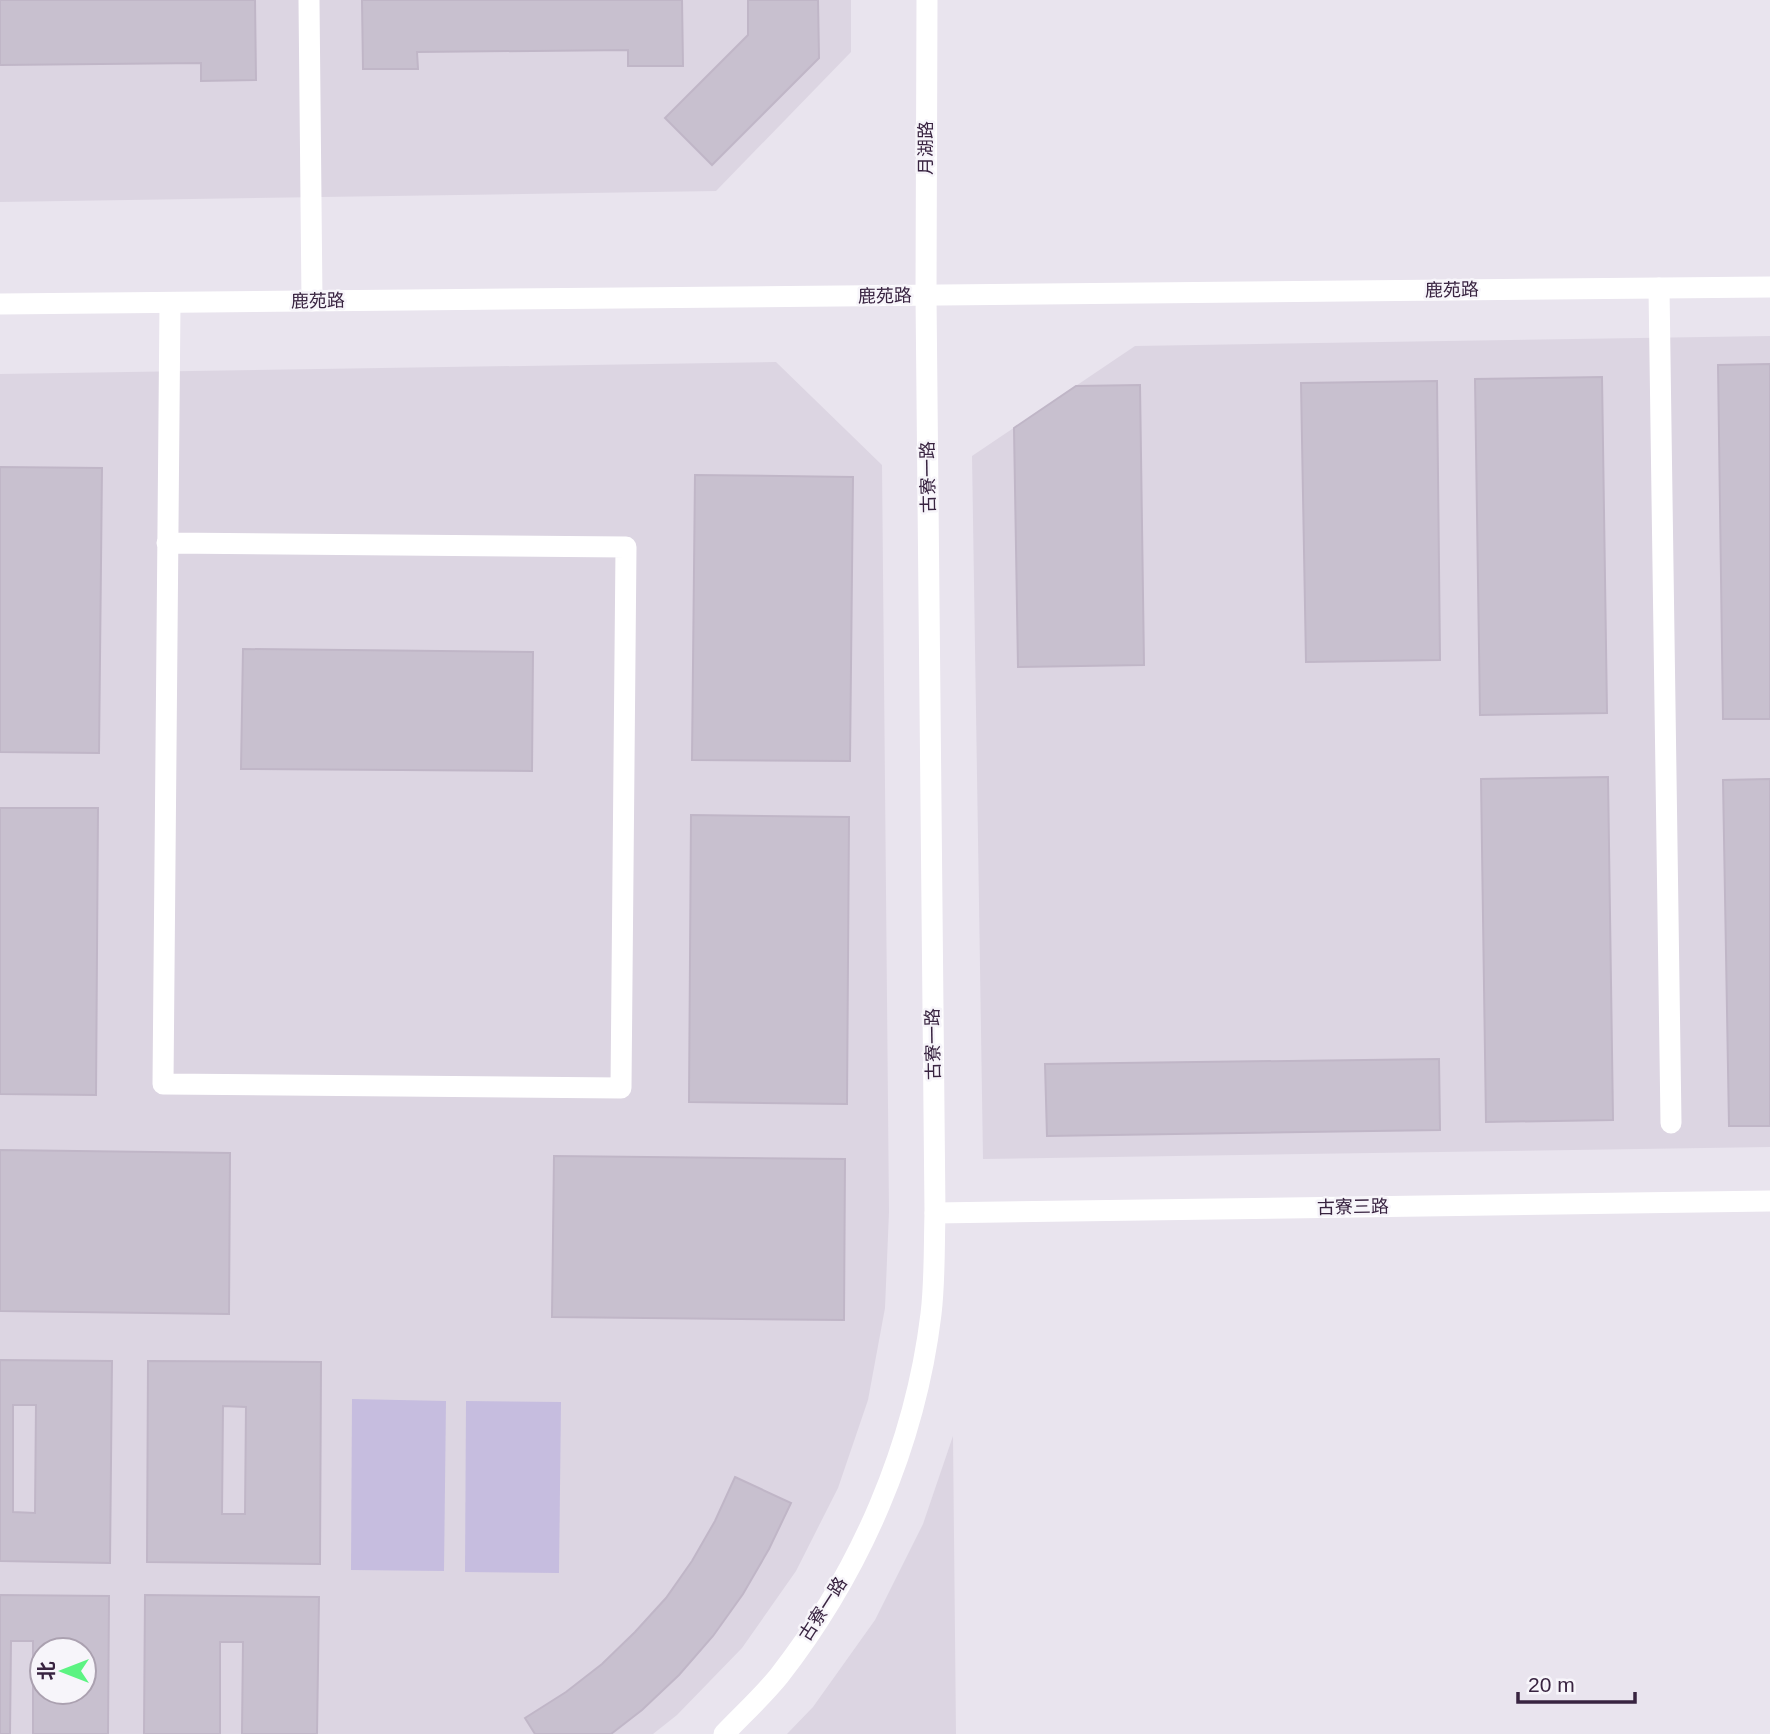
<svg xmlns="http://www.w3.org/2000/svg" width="1770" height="1734" font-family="Arial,'Noto Sans SC',sans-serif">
<rect width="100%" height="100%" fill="#e9e4ee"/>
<g fill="#dcd5e2" fill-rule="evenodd">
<path d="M 0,0 L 851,0 L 851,52 L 716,191 L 0,202 Z"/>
<path d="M 1770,336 L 1770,1147 L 983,1159 L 972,456 L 1135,346 Z"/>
<path d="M 776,362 L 882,465 L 889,1212 L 885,1308 L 868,1400 L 838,1488 L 796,1571 L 742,1648 L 677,1715 L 653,1734 L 0,1734 L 0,374 ZM 42,1650 L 84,1650 L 84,1692 L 42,1692 Z"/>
<path d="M 953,1436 L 956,1734 L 787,1734 L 813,1707 L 875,1620 L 923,1524 Z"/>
</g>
<g fill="#c6bddf">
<path d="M 352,1399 L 446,1401 L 444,1571 L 351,1570 Z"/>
<path d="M 466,1401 L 561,1402 L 559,1573 L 465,1572 Z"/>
</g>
<g fill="#c8c0cf" stroke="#c0b6c7" stroke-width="2" fill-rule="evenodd">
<path d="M 0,0 L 255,0 L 256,80 L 201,81 L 201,63 L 0,65 Z"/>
<path d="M 362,0 L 682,0 L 683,66 L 628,66 L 628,50 L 417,52 L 418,69 L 363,69 Z"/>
<path d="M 748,0 L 818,0 L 819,58 L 712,165 L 665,118 L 748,35 Z"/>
<path d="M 1770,364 L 1770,719 L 1723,719 L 1718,365 Z"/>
<path d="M 1602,377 L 1607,713 L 1480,715 L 1475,379 Z"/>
<path d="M 1437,381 L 1440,660 L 1306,662 L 1301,383 Z"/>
<path d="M 1140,385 L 1144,665 L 1018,667 L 1014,428 L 1076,386 Z"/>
<path d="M 0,467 L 102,468 L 99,753 L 0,752 Z"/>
<path d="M 695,475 L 853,477 L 850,761 L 692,760 Z"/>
<path d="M 243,649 L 533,652 L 532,771 L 241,769 Z"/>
<path d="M 1608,777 L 1613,1120 L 1486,1122 L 1481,779 Z"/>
<path d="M 1770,779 L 1770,1126 L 1729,1126 L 1723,780 Z"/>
<path d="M 0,808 L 98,808 L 96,1095 L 0,1094 Z"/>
<path d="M 691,815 L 849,817 L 847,1104 L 689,1102 Z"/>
<path d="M 1439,1059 L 1440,1130 L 1047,1136 L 1045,1064 Z"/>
<path d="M 0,1150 L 230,1153 L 229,1314 L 0,1311 Z"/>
<path d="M 554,1156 L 845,1159 L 844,1320 L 552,1317 Z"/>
<path d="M 0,1360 L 112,1361 L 110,1563 L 0,1561 ZM 13,1405 L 36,1405 L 35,1513 L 13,1512 Z"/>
<path d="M 148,1361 L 321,1362 L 320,1564 L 147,1562 ZM 223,1406 L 246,1407 L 245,1514 L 222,1514 Z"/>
<path d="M 735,1477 L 791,1503 L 769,1549 L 743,1594 L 713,1636 L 679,1675 L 642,1710 L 611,1734 L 535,1734 L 525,1718 L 566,1692 L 602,1664 L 635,1632 L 666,1598 L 692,1561 L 715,1521 Z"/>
<path d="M 0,1595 L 109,1596 L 108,1734 L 33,1734 L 33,1641 L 11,1641 L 10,1734 L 0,1734 ZM 42,1650 L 84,1650 L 84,1692 L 42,1692 Z"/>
<path d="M 145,1595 L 319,1597 L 317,1734 L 242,1734 L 243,1642 L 220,1642 L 220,1734 L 144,1734 Z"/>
</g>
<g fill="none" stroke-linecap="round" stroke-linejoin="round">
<g stroke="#fff" stroke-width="21">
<path d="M 309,0 L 312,301"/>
<path d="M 1659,288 L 1671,1123"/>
<path d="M 0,304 L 1770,287"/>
<path d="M 167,543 L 626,547 L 621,1088 L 163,1084 L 170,303"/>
<path d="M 935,1213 L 1770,1201"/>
<path d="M 724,1734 C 742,1715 762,1697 779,1676 C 860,1572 915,1446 931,1314 C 935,1281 934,1246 935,1213 L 926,295 L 927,0"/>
</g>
</g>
<g text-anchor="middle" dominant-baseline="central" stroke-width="5" stroke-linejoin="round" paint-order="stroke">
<g font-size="18" fill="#382340" stroke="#f7f5fa">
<text transform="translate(926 148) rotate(-90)">月湖路</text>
<text transform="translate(1452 290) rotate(-1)">鹿苑路</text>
<text transform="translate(885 296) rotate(-1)">鹿苑路</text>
<text transform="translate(318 301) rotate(-1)">鹿苑路</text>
<text transform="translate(928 477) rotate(-91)">古寮一路</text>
<text transform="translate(933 1044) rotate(-91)">古寮一路</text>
<text transform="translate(1353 1207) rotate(-1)">古寮三路</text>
<text transform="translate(823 1609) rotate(-57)">古寮一路</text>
</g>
</g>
<g transform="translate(63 1671) rotate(270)"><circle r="33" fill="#f7f5fa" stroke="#aba1b0" stroke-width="2"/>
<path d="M0-5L12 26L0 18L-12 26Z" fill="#5cf382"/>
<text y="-10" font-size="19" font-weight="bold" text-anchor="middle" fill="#382340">北</text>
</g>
<path d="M1518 1692v10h117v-10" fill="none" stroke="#382340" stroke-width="3.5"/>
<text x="1528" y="1692" font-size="21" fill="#382340" stroke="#f7f5fa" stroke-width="5" paint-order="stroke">20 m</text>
</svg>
